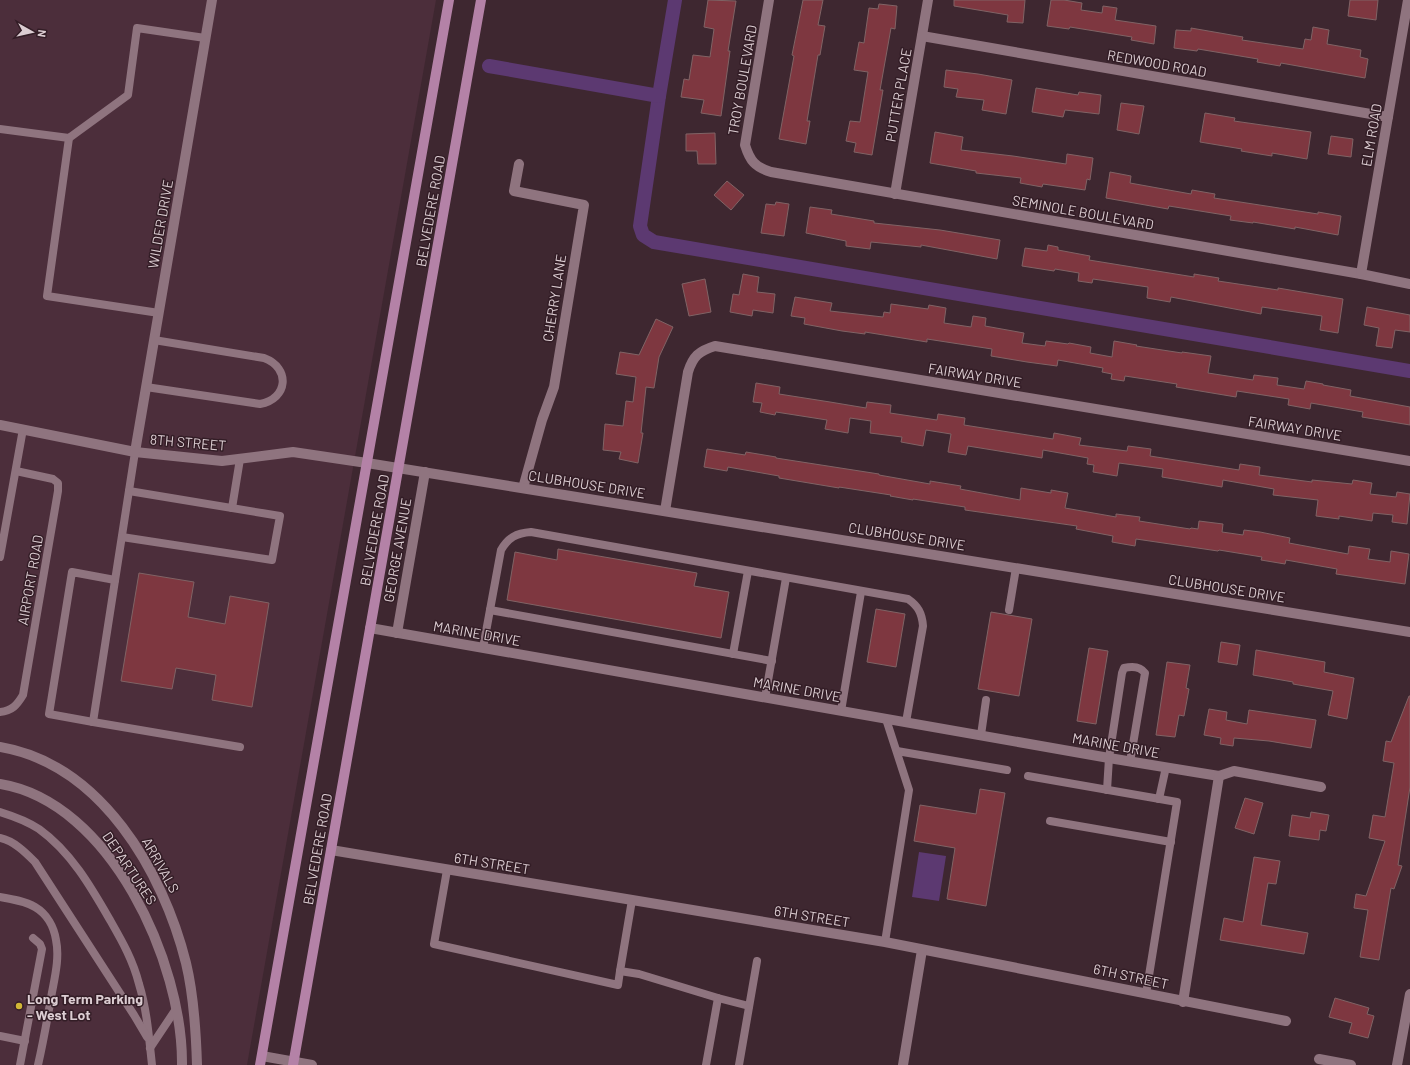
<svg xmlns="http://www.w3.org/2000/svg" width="1410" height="1065" font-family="Barlow,sans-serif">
<rect width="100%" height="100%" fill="#3e2730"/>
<path fill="#4c2e3b" d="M 0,0 L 436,0 L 247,1065 L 0,1065 Z"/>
<path fill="#5c3971" d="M 919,852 L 946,856 L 939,901 L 912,897 Z"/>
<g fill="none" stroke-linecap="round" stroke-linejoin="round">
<g stroke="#5c3971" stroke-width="14">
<path d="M 675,0 L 659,96 L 640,226 L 643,235 L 654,242 L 1410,371"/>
<path d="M 489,66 L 659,96"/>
</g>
</g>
<g fill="#7e3740" stroke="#806365">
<path d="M 708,0 L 736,1 L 728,51 L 730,51 L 721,116 L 701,113 L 704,100 L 681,97 L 684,79 L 689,80 L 693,55 L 710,57 L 714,29 L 704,27 Z"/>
<path d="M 803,0 L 823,0 L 818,25 L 825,26 L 820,55 L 818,55 L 807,121 L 810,121 L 806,144 L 779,139 L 794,56 L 792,55 Z"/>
<path d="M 954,0 L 1025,0 L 1023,23 L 1007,22 L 1008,15 L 954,6 Z"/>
<path d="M 1051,0 L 1064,0 L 1082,3 L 1081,10 L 1102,13 L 1103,6 L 1117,8 L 1115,20 L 1156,26 L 1154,44 L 1131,40 L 1132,37 L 1070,27 L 1069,29 L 1047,26 Z"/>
<path d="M 1350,0 L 1378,0 L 1376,20 L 1348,16 Z"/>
<path d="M 879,4 L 897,6 L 895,29 L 891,28 L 880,90 L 883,90 L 872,155 L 854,152 L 856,143 L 846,141 L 850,121 L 860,122 L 868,72 L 854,70 L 859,42 L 864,43 L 869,8 L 878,9 Z"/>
<path d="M 1313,27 L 1329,30 L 1327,44 L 1361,50 L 1360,57 L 1368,59 L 1365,78 L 1281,63 L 1280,66 L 1257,62 L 1258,59 L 1198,49 L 1197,51 L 1174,48 L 1176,30 L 1191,31 L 1191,28 L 1243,37 L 1242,40 L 1303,49 L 1305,39 L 1311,40 Z"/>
<path d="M 946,70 L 978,74 L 1012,80 L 1006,114 L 982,110 L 984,100 L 956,97 L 958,89 L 944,87 Z"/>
<path d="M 1036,88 L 1078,95 L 1079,92 L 1101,95 L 1099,114 L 1065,110 L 1063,117 L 1032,112 Z"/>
<path d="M 1121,103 L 1144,106 L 1139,134 L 1117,130 Z"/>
<path d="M 1205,113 L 1235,118 L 1234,121 L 1311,132 L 1307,159 L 1272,153 L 1272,156 L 1241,151 L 1242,149 L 1200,142 Z"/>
<path d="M 935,132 L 963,137 L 961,150 L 1013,156 L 1066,164 L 1067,154 L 1093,158 L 1090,180 L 1087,179 L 1085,190 L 1043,184 L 1042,187 L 1020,183 L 1021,178 L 976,173 L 976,171 L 930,163 Z"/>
<path d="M 715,133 L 716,164 L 698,164 L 697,151 L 686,151 L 686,134 Z"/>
<path d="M 1331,136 L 1353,139 L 1351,157 L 1328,154 Z"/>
<path d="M 1110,172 L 1131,176 L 1130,183 L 1191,194 L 1192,190 L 1215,194 L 1214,198 L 1318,214 L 1318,212 L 1341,216 L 1338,235 L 1295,227 L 1295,229 L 1253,222 L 1253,223 L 1230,220 L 1231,216 L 1169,206 L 1168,209 L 1106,198 Z"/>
<path d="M 727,181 L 744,195 L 731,210 L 714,195 Z"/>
<path d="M 776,202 L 789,204 L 784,236 L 761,233 L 766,204 L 775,205 Z"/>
<path d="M 810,207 L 832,210 L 831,214 L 874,221 L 874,223 L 940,230 L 1000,240 L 997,259 L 921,245 L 921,247 L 871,242 L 870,249 L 846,246 L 846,241 L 806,233 Z"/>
<path d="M 1048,245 L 1058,247 L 1058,250 L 1090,256 L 1089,260 L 1194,277 L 1194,274 L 1219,278 L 1218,281 L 1278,290 L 1278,288 L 1343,299 L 1338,333 L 1320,330 L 1322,316 L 1262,307 L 1261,314 L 1171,297 L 1170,302 L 1147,298 L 1148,287 L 1093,279 L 1092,283 L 1078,281 L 1079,273 L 1055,269 L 1054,271 L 1022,266 L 1025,248 L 1047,251 Z"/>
<path d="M 743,274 L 759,277 L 757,292 L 775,294 L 773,313 L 753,310 L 752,316 L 730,312 L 733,294 L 739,295 Z"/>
<path d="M 705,279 L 711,312 L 689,316 L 682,284 Z"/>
<path d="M 795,297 L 832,303 L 830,311 L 883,317 L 884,312 L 890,313 L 891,304 L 928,309 L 929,305 L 946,308 L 944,323 L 971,327 L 973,316 L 986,318 L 985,326 L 1024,333 L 1022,343 L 1045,346 L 1046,341 L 1068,344 L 1069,343 L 1091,347 L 1090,353 L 1112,357 L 1114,341 L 1137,345 L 1136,346 L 1182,353 L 1182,352 L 1211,356 L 1208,373 L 1253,380 L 1254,375 L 1278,378 L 1277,385 L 1304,389 L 1306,381 L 1323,384 L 1323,385 L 1351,390 L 1350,396 L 1410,407 L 1410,425 L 1362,417 L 1363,412 L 1311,403 L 1310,409 L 1288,405 L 1289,399 L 1237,391 L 1236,397 L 1176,387 L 1177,384 L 1125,376 L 1124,381 L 1111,379 L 1112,374 L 1102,372 L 1103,368 L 1058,360 L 1057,366 L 1027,362 L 991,356 L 992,349 L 927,339 L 927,342 L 865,332 L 865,334 L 842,331 L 804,324 L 805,318 L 791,316 Z"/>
<path d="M 1367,307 L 1410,315 L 1410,332 L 1395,330 L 1392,348 L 1376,346 L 1379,328 L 1364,325 Z"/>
<path d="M 656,319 L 673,327 L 659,357 L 654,388 L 646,387 L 641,433 L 643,433 L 638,463 L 619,459 L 621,452 L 603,450 L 605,424 L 623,426 L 626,401 L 633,402 L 636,377 L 616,374 L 620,352 L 639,355 Z"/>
<path d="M 756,383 L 780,387 L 779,394 L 830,402 L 866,408 L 867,402 L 891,405 L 890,413 L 937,420 L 938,414 L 965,418 L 964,425 L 1053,439 L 1054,433 L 1081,438 L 1079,445 L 1127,451 L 1128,446 L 1151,449 L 1150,456 L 1239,470 L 1240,464 L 1260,467 L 1259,475 L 1312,482 L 1312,480 L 1352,484 L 1353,480 L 1372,483 L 1370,494 L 1396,497 L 1397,492 L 1410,494 L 1407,524 L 1392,522 L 1393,515 L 1373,513 L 1372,521 L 1339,516 L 1339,519 L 1316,516 L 1318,500 L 1273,495 L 1274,489 L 1223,480 L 1222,487 L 1162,477 L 1163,469 L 1119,463 L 1117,476 L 1093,472 L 1094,465 L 1087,464 L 1088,458 L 1043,450 L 1042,458 L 968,446 L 966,455 L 948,452 L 951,434 L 926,430 L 923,446 L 901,442 L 902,437 L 870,433 L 871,421 L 850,418 L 848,433 L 825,429 L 827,420 L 776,412 L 775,415 L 760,412 L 762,403 L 753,402 Z"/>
<path d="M 707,449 L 745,455 L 746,452 L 776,457 L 776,458 L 879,474 L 879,475 L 930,484 L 930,481 L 961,486 L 960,489 L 1020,500 L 1021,488 L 1051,493 L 1051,490 L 1068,493 L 1065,508 L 1116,517 L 1116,514 L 1140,517 L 1139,521 L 1190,529 L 1191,528 L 1198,529 L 1199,521 L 1223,524 L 1222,532 L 1243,535 L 1244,530 L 1260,532 L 1290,538 L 1289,543 L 1348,554 L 1349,546 L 1370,549 L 1368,559 L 1390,562 L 1391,551 L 1409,554 L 1405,584 L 1336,574 L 1337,569 L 1286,560 L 1285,564 L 1261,560 L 1262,557 L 1219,550 L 1218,551 L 1136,539 L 1135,546 L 1112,542 L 1113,536 L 1076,529 L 1077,526 L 965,510 L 965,507 L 913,499 L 913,500 L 890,496 L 891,495 L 839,487 L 839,488 L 779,478 L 779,476 L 728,467 L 727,471 L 704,467 Z"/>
<path d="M 558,549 L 697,573 L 694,586 L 729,592 L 721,638 L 507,600 L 515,552 L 557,560 Z"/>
<path d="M 139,573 L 194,582 L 188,617 L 225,624 L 230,596 L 269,603 L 252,707 L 212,700 L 216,675 L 176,668 L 172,689 L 121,681 Z"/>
<path d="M 876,609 L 905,614 L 896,667 L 867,662 Z"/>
<path d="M 991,612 L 1032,619 L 1019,696 L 978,689 Z"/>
<path d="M 1221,642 L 1240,645 L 1237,665 L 1218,662 Z"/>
<path d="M 1089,648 L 1108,651 L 1096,724 L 1077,721 Z"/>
<path d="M 1256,650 L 1325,662 L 1324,672 L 1354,678 L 1347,719 L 1328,715 L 1333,691 L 1293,684 L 1293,682 L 1253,675 Z"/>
<path d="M 1167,662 L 1190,665 L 1186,688 L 1189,689 L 1184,716 L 1179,715 L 1175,737 L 1156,735 Z"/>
<path d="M 1409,696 L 1410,696 L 1410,787 L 1398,865 L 1402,866 L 1394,889 L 1391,888 L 1379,960 L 1360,957 L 1368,910 L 1354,908 L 1356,894 L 1366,896 L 1385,841 L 1369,838 L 1373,815 L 1385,817 L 1394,763 L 1383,761 L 1386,741 L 1391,742 Z"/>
<path d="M 1209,709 L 1227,712 L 1226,720 L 1247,724 L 1249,710 L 1316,720 L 1311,748 L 1269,741 L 1234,738 L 1233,746 L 1220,744 L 1221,738 L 1204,735 Z"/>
<path d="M 980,789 L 1005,793 L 986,906 L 947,899 L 955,848 L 914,841 L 920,805 L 976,814 Z"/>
<path d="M 1245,798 L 1263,803 L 1254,834 L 1235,828 Z"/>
<path d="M 1311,812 L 1329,815 L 1326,831 L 1320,830 L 1319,840 L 1289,836 L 1292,815 L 1310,818 Z"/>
<path d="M 1254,857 L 1280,861 L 1276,884 L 1268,883 L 1261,925 L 1308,933 L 1304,954 L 1220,940 L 1224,918 L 1243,922 Z"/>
<path d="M 1335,998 L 1369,1008 L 1367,1014 L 1374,1016 L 1368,1038 L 1349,1033 L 1352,1023 L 1329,1017 Z"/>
</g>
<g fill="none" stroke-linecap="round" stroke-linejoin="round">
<g stroke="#8f747f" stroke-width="8">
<path d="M 0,129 L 69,138 L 128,95 L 137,28 L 205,38"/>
<path d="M 69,138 L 47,296 L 159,313"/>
<path d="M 146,387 L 260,404 C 288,399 291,368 264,358 L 154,340"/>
<path d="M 135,452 L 93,722 L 240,747"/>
<path d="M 232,508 L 240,459"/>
<path d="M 122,537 L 272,560 L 280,516 L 129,491"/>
<path d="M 0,557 L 23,429"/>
<path d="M 490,610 L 772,661"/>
<path d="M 1009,610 L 1016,568"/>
<path d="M 483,648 L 501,550 C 508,538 516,533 531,532 L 908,599 C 918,606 922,613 923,626 L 906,722"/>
<path d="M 733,654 L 748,571"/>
<path d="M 765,698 L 786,578"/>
<path d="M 841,711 L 861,592"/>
<path d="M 0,712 C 12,711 17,705 23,695 L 58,491 L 58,483 L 53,479 L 16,471"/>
<path d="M 93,722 L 49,714 L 72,572 L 115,580"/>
<path d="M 981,735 L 986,700"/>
<path d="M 897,751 L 1007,770"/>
<path d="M 1028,776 L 1177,802 L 1146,994"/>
<path d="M 1107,790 L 1109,758 L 1122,673 L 1124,668 C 1132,666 1140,666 1145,673 L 1130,762"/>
<path d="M 1159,799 L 1166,767"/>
<path d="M 0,812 C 13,816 27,821 39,829 C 71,852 91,887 110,920 C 122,941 133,960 139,984 C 147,1010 149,1038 152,1065"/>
<path d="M 1050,821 L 1171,842"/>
<path d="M 0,838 C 14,841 25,852 35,862 L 134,1015 L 147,1037"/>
<path d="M 447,870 L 434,944 L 618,985 L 620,971"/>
<path d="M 0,897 C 12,899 25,901 35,907 C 47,914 54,927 56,940 C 60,959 54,980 51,998 C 47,1021 43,1043 38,1065"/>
<path d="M 632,900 L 620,971 L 639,974 L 718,998 L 706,1065"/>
<path d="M 885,942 L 909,790 L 886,719"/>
<path d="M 718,998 L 749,1006"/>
<path d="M 0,1036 L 25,1041"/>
<path d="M 150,1048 L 176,1009"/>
<path d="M 20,1065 L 42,949 L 40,944 L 33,938"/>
<path d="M 739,1065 L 757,961"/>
</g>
<g stroke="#8f747f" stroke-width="10">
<path d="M 769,0 L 745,145 C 750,161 755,167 771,172 L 1361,274 L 1410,284"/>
<path d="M 922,36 L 1388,117"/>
<path d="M 519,164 L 514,191 L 584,205 L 554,387 L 542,420 L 523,488"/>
<path d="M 895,194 L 928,0"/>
<path d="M 1361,274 L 1408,0"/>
<path d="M 0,425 L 135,452 L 222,461 L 293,452 L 367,463 L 1410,632"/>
<path d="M 135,452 L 212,0"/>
<path d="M 665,511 L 688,372 C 693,356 699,351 715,346 L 1410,461"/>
<path d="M 370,628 L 1109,758 L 1219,776 L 1234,771 L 1321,787"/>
<path d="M 397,633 L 425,472"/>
<path d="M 331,850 L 885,942 L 1286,1021"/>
<path d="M 1183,1002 L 1219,776"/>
<path d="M 262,1056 L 312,1065"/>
<path d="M 1319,1059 L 1351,1065"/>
<path d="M 903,1065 L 922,950"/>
<path d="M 1397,1065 L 1410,994"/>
</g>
<g stroke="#8f747f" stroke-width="10">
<path d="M 0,747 C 101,764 163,871 186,963 C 194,996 196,1031 197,1065"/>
<path d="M 0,784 C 111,802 183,963 182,1065"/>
</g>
<g stroke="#b482a7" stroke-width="10">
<path d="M 260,1065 L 449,0"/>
<path d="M 293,1065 L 481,0"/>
</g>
</g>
<circle fill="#d1b736" stroke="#331d26" stroke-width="1.5" cx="19" cy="1006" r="4"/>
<g text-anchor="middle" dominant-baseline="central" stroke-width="3" stroke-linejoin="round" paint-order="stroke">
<g font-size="14" fill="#dccdd2" stroke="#331d26">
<text transform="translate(1157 63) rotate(10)">REDWOOD ROAD</text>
<text transform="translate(742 80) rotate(-80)">TROY BOULEVARD</text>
<text transform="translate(898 95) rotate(-80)">PUTTER PLACE</text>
<text transform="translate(1371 135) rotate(-80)">ELM ROAD</text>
<text transform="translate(430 211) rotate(-80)">BELVEDERE ROAD</text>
<text transform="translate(1083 212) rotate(10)">SEMINOLE BOULEVARD</text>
<text transform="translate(160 224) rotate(-80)">WILDER DRIVE</text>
<text transform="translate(554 298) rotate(-81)">CHERRY LANE</text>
<text transform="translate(975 375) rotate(9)">FAIRWAY DRIVE</text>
<text transform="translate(1295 428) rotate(9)">FAIRWAY DRIVE</text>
<text transform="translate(188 442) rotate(5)">8TH STREET</text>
<text transform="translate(587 484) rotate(9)">CLUBHOUSE DRIVE</text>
<text transform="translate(374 530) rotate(-80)">BELVEDERE ROAD</text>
<text transform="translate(907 536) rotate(9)">CLUBHOUSE DRIVE</text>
<text transform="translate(397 550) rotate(-80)">GEORGE AVENUE</text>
<text transform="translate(30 580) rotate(-80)">AIRPORT ROAD</text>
<text transform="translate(1227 588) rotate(9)">CLUBHOUSE DRIVE</text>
<text transform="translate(477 633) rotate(10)">MARINE DRIVE</text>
<text transform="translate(797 689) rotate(10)">MARINE DRIVE</text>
<text transform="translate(1116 745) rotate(10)">MARINE DRIVE</text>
<text transform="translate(317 849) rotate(-80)">BELVEDERE ROAD</text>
<text transform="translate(492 863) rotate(9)">6TH STREET</text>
<text transform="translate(161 865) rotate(61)">ARRIVALS</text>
<text transform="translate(130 868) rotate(56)">DEPARTURES</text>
<text transform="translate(812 916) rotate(9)">6TH STREET</text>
<text transform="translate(1131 976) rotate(12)">6TH STREET</text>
</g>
<g font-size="14" font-weight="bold" fill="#dccdd2" stroke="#331d26" text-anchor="start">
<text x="27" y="998">Long Term Parking<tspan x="27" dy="16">- West Lot</tspan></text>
</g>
</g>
<g transform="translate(32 32) rotate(98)" stroke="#331d26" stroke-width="3" paint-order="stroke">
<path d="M0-3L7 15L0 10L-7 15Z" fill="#dccdd2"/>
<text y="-6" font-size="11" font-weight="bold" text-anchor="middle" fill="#dccdd2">N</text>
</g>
</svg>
